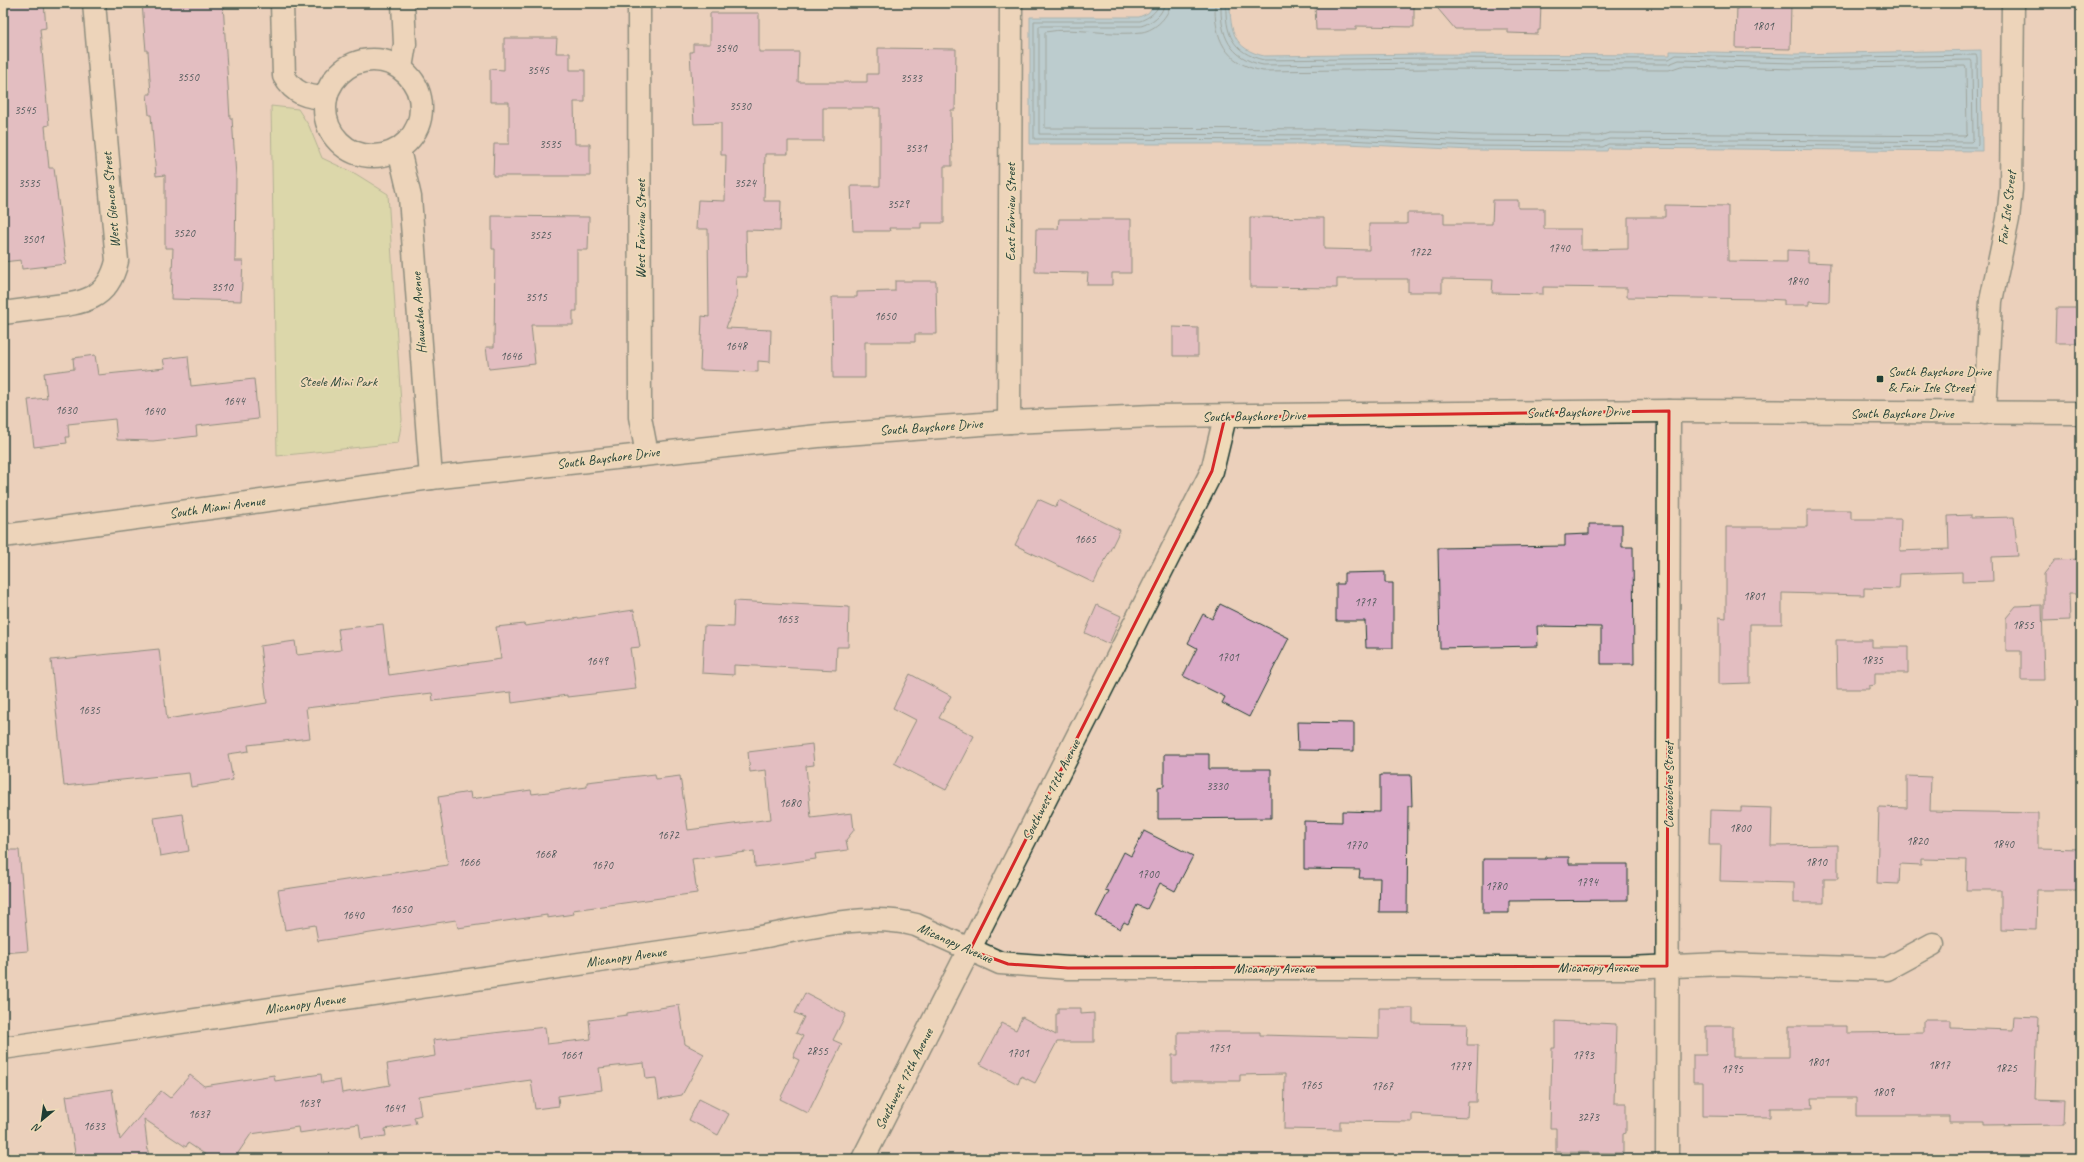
<svg xmlns="http://www.w3.org/2000/svg" width="2084" height="1162" font-family="Caveat,sans-serif">
<rect width="100%" height="100%" fill="#ebd0bb"/>
<filter id="ink" filterUnits="userSpaceOnUse"><feTurbulence type="fractalNoise" baseFrequency=".025" numOctaves="2"/><feDisplacementMap in="SourceGraphic" scale="8" xChannelSelector="R" yChannelSelector="G"/><feConvolveMatrix kernelMatrix="1 2 1 2 8 2 1 2 1" color-interpolation-filters="sRGB"/></filter>
<g filter="url(#ink)">
<path fill="#c9e095" stroke="#748e64" d="M 271,106 L 298,109 L 309,126 L 322,158 L 356,174 L 388,194 L 402,420 L 398,443 L 277,456 Z"/>
<path fill="#83c7e4" stroke="#5b909e" d="M 1156,3 L 1230,3 C 1230,31 1234,49 1264,56 L 1428,54 L 1670,55 L 1670,51 L 1795,54 L 1981,50 L 1982,151 L 1608,148 L 1607,151 L 1472,150 L 1347,144 L 1030,144 L 1030,17 L 1139,17 L 1148,13 Z"/>
<g fill="none" stroke-linecap="round" stroke-linejoin="round">
<g stroke="#47747a" stroke-width="1">
<path d="M 1159,3 C 1158,12 1148,18 1140,21 L 1034,21 L 1034,139 L 1347,140 L 1472,146 L 1603,147 L 1608,144 L 1976,147 L 1978,145 L 1977,57 L 1976,55 L 1795,58 L 1676,55 L 1669,59 L 1428,58 L 1264,60 C 1232,53 1225,33 1226,3"/>
<path d="M 1164,3 C 1164,15 1151,23 1141,26 L 1039,26 L 1039,134 L 1347,135 L 1473,141 L 1601,142 L 1609,139 L 1971,142 L 1973,140 L 1972,62 L 1971,60 L 1795,63 L 1679,60 L 1669,64 L 1428,63 L 1263,65 C 1229,58 1220,35 1221,3"/>
<path d="M 1170,3 C 1170,16 1155,30 1142,32 C 1110,37 1076,26 1045,32 L 1045,128 L 1347,129 L 1473,135 L 1599,136 L 1609,133 L 1965,136 L 1967,134 L 1966,68 L 1965,66 L 1795,69 L 1681,66 L 1669,70 L 1428,69 L 1263,71 C 1225,64 1214,38 1215,3"/>
</g>
</g>
<g fill="#daa9c7" stroke="#1f3d34">
<path d="M 3,3 L 44,3 L 46,28 L 40,29 L 49,125 L 45,126 L 49,168 L 54,168 L 66,264 L 22,269 L 21,260 L 3,262 Z"/>
<path d="M 142,3 L 223,3 L 230,118 L 232,118 L 236,176 L 235,261 L 243,261 L 241,301 L 171,299 L 173,248 L 165,248 L 165,175 L 156,176 L 151,115 L 149,115 L 147,94 L 151,94 L 148,51 L 146,51 Z"/>
<path d="M 1315,3 L 1414,3 L 1414,27 L 1356,26 L 1356,30 L 1316,30 Z"/>
<path d="M 1433,3 L 1541,3 L 1540,30 L 1538,30 L 1538,34 L 1508,33 L 1508,29 L 1455,29 Z"/>
<path d="M 1737,3 L 1791,3 L 1790,49 L 1736,48 Z"/>
<path d="M 710,13 L 759,13 L 759,52 L 799,52 L 798,82 L 867,82 L 867,74 L 878,74 L 878,48 L 956,49 L 955,110 L 951,110 L 952,166 L 944,166 L 944,223 L 921,223 L 921,228 L 889,228 L 890,231 L 853,231 L 851,186 L 880,186 L 880,108 L 823,108 L 823,141 L 788,141 L 788,154 L 765,154 L 764,201 L 781,201 L 780,231 L 746,230 L 747,277 L 736,277 L 737,296 L 726,328 L 771,330 L 770,362 L 758,361 L 758,372 L 700,370 L 702,316 L 709,317 L 708,229 L 696,229 L 698,200 L 725,201 L 726,155 L 721,155 L 721,123 L 694,124 L 690,52 L 693,52 L 693,44 L 710,44 Z"/>
<path d="M 504,38 L 557,38 L 556,53 L 570,53 L 570,70 L 585,70 L 585,102 L 574,102 L 575,144 L 590,144 L 590,176 L 493,176 L 494,144 L 509,144 L 509,102 L 490,102 L 490,69 L 504,70 Z"/>
<path d="M 1493,200 L 1518,200 L 1518,208 L 1544,208 L 1544,229 L 1581,229 L 1581,250 L 1628,249 L 1628,217 L 1665,217 L 1665,205 L 1728,206 L 1728,261 L 1787,262 L 1787,250 L 1808,251 L 1808,262 L 1830,263 L 1829,302 L 1809,301 L 1809,305 L 1784,305 L 1784,300 L 1764,299 L 1627,297 L 1627,288 L 1543,287 L 1543,294 L 1492,293 L 1493,280 L 1442,279 L 1442,292 L 1408,292 L 1408,279 L 1337,279 L 1337,288 L 1250,287 L 1250,217 L 1324,218 L 1324,249 L 1369,250 L 1369,224 L 1407,224 L 1407,213 L 1444,213 L 1444,224 L 1492,224 Z"/>
<path d="M 492,216 L 589,217 L 588,250 L 577,250 L 577,311 L 573,311 L 573,325 L 531,325 L 535,364 L 489,369 L 486,347 L 494,347 L 495,249 L 492,249 Z"/>
<path d="M 1059,219 L 1131,219 L 1131,273 L 1112,273 L 1112,285 L 1087,285 L 1088,273 L 1035,272 L 1036,229 L 1058,229 Z"/>
<path d="M 895,281 L 936,281 L 937,334 L 915,334 L 915,342 L 865,342 L 865,378 L 833,378 L 832,297 L 857,297 L 857,292 L 895,291 Z"/>
<path d="M 2056,308 L 2081,308 L 2081,343 L 2055,343 Z"/>
<path d="M 1173,327 L 1198,328 L 1198,356 L 1173,356 Z"/>
<path d="M 95,355 L 98,375 L 165,368 L 163,359 L 188,356 L 191,386 L 254,379 L 258,419 L 196,426 L 197,436 L 153,441 L 117,440 L 115,419 L 68,424 L 69,437 L 66,437 L 67,443 L 34,447 L 28,400 L 47,398 L 44,373 L 74,369 L 73,358 Z"/>
<path d="M 1038,499 L 1056,507 L 1059,500 L 1120,530 L 1094,583 L 1015,545 Z"/>
<path d="M 1807,510 L 1851,510 L 1851,519 L 1901,519 L 1900,551 L 1949,549 L 1948,516 L 1971,515 L 1971,518 L 2014,517 L 2018,556 L 1992,557 L 1993,581 L 1962,582 L 1962,572 L 1900,574 L 1899,589 L 1864,588 L 1864,595 L 1782,593 L 1782,624 L 1750,624 L 1750,683 L 1719,684 L 1719,617 L 1726,618 L 1726,527 L 1807,527 Z"/>
<path d="M 1589,524 L 1622,524 L 1622,547 L 1633,547 L 1634,664 L 1601,664 L 1601,627 L 1537,626 L 1538,646 L 1440,648 L 1438,548 L 1565,546 L 1565,535 L 1589,534 Z"/>
<path d="M 2081,559 L 2081,594 L 2069,594 L 2070,620 L 2044,621 L 2044,574 L 2055,560 Z"/>
<path d="M 1385,572 L 1385,583 L 1393,583 L 1393,648 L 1366,648 L 1365,621 L 1336,621 L 1336,584 L 1344,584 L 1344,573 Z"/>
<path d="M 734,601 L 849,607 L 848,647 L 837,647 L 836,670 L 734,665 L 734,675 L 702,673 L 704,626 L 733,627 Z"/>
<path d="M 1220,604 L 1289,638 L 1249,717 L 1222,703 L 1225,697 L 1183,676 L 1197,648 L 1188,643 L 1203,614 L 1212,619 Z"/>
<path d="M 1097,605 L 1121,616 L 1109,644 L 1085,633 Z"/>
<path d="M 2042,605 L 2044,680 L 2021,680 L 2021,651 L 2006,651 L 2006,618 L 2016,606 Z"/>
<path d="M 634,610 L 640,647 L 630,648 L 636,689 L 567,697 L 567,695 L 512,703 L 511,692 L 433,701 L 432,693 L 306,708 L 310,738 L 248,745 L 249,751 L 228,754 L 233,780 L 191,787 L 189,773 L 64,786 L 51,660 L 159,649 L 167,719 L 267,703 L 260,646 L 295,641 L 297,655 L 341,650 L 338,629 L 383,624 L 389,675 L 501,659 L 496,627 L 524,624 L 525,626 Z"/>
<path d="M 1836,640 L 1872,640 L 1872,647 L 1908,647 L 1908,673 L 1875,673 L 1875,685 L 1869,686 L 1869,689 L 1837,689 Z"/>
<path d="M 910,674 L 951,696 L 939,718 L 974,736 L 946,790 L 894,763 L 916,720 L 893,708 Z"/>
<path d="M 1297,722 L 1354,723 L 1354,751 L 1298,750 Z"/>
<path d="M 812,744 L 814,765 L 806,766 L 811,818 L 852,813 L 854,830 L 846,840 L 848,850 L 815,854 L 816,859 L 755,867 L 754,851 L 692,859 L 697,893 L 573,910 L 574,914 L 547,918 L 547,915 L 458,928 L 456,920 L 318,941 L 315,925 L 285,930 L 278,890 L 448,865 L 438,797 L 470,792 L 471,799 L 531,790 L 532,794 L 587,787 L 587,782 L 655,774 L 656,779 L 680,776 L 688,830 L 771,819 L 766,770 L 750,772 L 748,752 Z"/>
<path d="M 1164,754 L 1209,754 L 1209,769 L 1271,769 L 1271,818 L 1158,819 L 1158,787 L 1164,786 Z"/>
<path d="M 1380,775 L 1411,775 L 1412,806 L 1408,806 L 1407,912 L 1379,912 L 1380,878 L 1359,878 L 1360,870 L 1304,869 L 1304,821 L 1342,822 L 1342,811 L 1380,812 Z"/>
<path d="M 1907,776 L 1931,777 L 1930,811 L 2038,813 L 2038,848 L 2081,849 L 2081,890 L 2037,890 L 2036,930 L 2001,929 L 2001,890 L 1966,890 L 1967,860 L 1921,859 L 1921,865 L 1900,864 L 1899,884 L 1877,883 L 1879,807 L 1907,808 Z"/>
<path d="M 1741,807 L 1772,808 L 1771,846 L 1838,845 L 1838,879 L 1824,879 L 1824,903 L 1794,903 L 1794,883 L 1720,881 L 1721,845 L 1709,845 L 1710,810 L 1741,811 Z"/>
<path d="M 183,814 L 189,851 L 160,856 L 154,818 Z"/>
<path d="M 1144,831 L 1193,856 L 1175,891 L 1160,883 L 1147,909 L 1137,905 L 1128,924 L 1124,922 L 1120,929 L 1096,916 L 1109,891 L 1105,890 L 1124,852 L 1131,856 Z"/>
<path d="M 3,850 L 19,850 L 28,951 L 3,953 Z"/>
<path d="M 1546,857 L 1569,857 L 1569,864 L 1628,864 L 1628,900 L 1509,901 L 1509,913 L 1483,913 L 1483,859 L 1546,859 Z"/>
<path d="M 805,993 L 846,1014 L 833,1040 L 842,1044 L 808,1113 L 780,1099 L 799,1060 L 793,1057 L 803,1036 L 796,1033 L 804,1017 L 795,1013 Z"/>
<path d="M 679,1005 L 685,1044 L 704,1054 L 682,1095 L 659,1099 L 656,1078 L 646,1079 L 644,1063 L 599,1068 L 602,1090 L 558,1096 L 559,1106 L 535,1109 L 531,1080 L 418,1096 L 421,1115 L 414,1117 L 416,1124 L 385,1129 L 386,1136 L 361,1139 L 359,1124 L 299,1133 L 298,1127 L 251,1134 L 234,1159 L 212,1159 L 188,1143 L 186,1147 L 144,1119 L 149,1159 L 76,1159 L 66,1096 L 112,1089 L 120,1140 L 161,1091 L 170,1098 L 190,1075 L 204,1086 L 274,1075 L 275,1081 L 321,1074 L 322,1083 L 340,1080 L 342,1093 L 390,1085 L 387,1064 L 435,1056 L 433,1040 L 545,1027 L 547,1044 L 591,1039 L 589,1020 L 627,1015 L 627,1013 Z"/>
<path d="M 1058,1008 L 1081,1008 L 1081,1014 L 1094,1013 L 1094,1042 L 1057,1042 L 1035,1083 L 1021,1076 L 1018,1084 L 980,1064 L 1002,1023 L 1016,1030 L 1022,1017 L 1056,1035 L 1056,1014 L 1058,1014 Z"/>
<path d="M 1379,1008 L 1413,1008 L 1413,1023 L 1468,1024 L 1467,1045 L 1478,1045 L 1476,1102 L 1468,1102 L 1467,1117 L 1412,1114 L 1412,1122 L 1340,1121 L 1340,1130 L 1284,1129 L 1285,1074 L 1240,1075 L 1240,1081 L 1172,1081 L 1172,1055 L 1178,1055 L 1178,1032 L 1260,1032 L 1260,1035 L 1379,1038 Z"/>
<path d="M 2014,1016 L 2038,1017 L 2035,1099 L 2066,1100 L 2065,1124 L 1985,1125 L 1985,1122 L 1949,1122 L 1949,1116 L 1856,1116 L 1856,1098 L 1812,1098 L 1813,1108 L 1770,1108 L 1770,1117 L 1703,1116 L 1703,1082 L 1693,1082 L 1693,1055 L 1706,1055 L 1706,1026 L 1733,1026 L 1733,1057 L 1789,1057 L 1789,1026 L 1847,1026 L 1847,1033 L 1924,1032 L 1924,1020 L 1951,1020 L 1951,1028 L 2013,1030 Z"/>
<path d="M 1555,1021 L 1616,1024 L 1614,1103 L 1626,1103 L 1626,1133 L 1623,1134 L 1623,1153 L 1556,1152 L 1556,1128 L 1550,1128 L 1552,1048 L 1555,1048 Z"/>
<path d="M 699,1099 L 729,1114 L 718,1135 L 689,1120 Z"/>
</g>
<g fill="none" stroke-linecap="round" stroke-linejoin="round">
<g stroke="#1f3d34" stroke-width="25">
<g id="minor">
<path d="M 282,3 L 284,76 C 294,94 307,97 326,98"/>
<path d="M 639,3 L 640,417 L 647,454"/>
<circle cx="373" cy="108" r="48"/>
<path d="M 401,68 L 405,44 L 403,3"/>
<path d="M 399,150 L 410,197 L 431,478"/>
<path d="M 3,313 C 18,311 34,309 49,307 C 83,303 108,300 117,261 L 94,3"/>
<path d="M 1985,413 L 1991,301 L 2008,219 L 2011,189 L 2013,3"/>
<path d="M 1009,422 L 1011,3"/>
<path d="M 3,1048 L 750,939 C 803,930 862,911 916,925 L 1000,963 L 1068,968 L 1627,968 L 1722,964 L 1887,969 L 1933,944"/>
<path d="M 1667,1159 L 1669,411"/>
</g>
</g>
<g stroke="#1f3d34" stroke-width="25">
<g id="secondary">
<path d="M 3,536 L 431,478 L 818,436 L 1009,422 L 1153,416 L 1669,411 L 2081,413"/>
<path d="M 863,1159 L 1212,471 L 1225,417"/>
</g>
</g>
<use href="#minor" stroke="#efdab8" stroke-width="22"/>
<use href="#secondary" stroke="#efdab8" stroke-width="22"/>
</g>
</g>
<path d="M0 0H2084V1162H0ZM 1669,411 L 1667,966 L 1068,968 L 1008,964 L 970,950 L 1212,471 L 1225,417 Z" fill="#ebd0bb" fill-opacity=".55" fill-rule="evenodd"/>
<path fill="none" stroke="#d62828" stroke-width="3" stroke-linejoin="round" d="M 1669,411 L 1667,966 L 1068,968 L 1008,964 L 970,950 L 1212,471 L 1225,417 Z"/>
<rect fill="#1f3d34" stroke="#efdab8" stroke-width="1.5" x="1876" y="375" width="8" height="8" rx="2"/>
<g text-anchor="middle" dominant-baseline="central" stroke-width="3.5" stroke-linejoin="round" paint-order="stroke">
<g font-size="12" fill="#4e5859">
<text x="1763" y="26">1801</text>
<text x="726" y="48">3540</text>
<text x="538" y="70">3545</text>
<text x="188" y="77">3550</text>
<text x="911" y="78">3533</text>
<text x="740" y="106">3530</text>
<text x="25" y="110">3545</text>
<text x="550" y="144">3535</text>
<text x="916" y="148">3531</text>
<text x="29" y="183">3535</text>
<text x="745" y="183">3524</text>
<text x="898" y="204">3529</text>
<text x="184" y="233">3520</text>
<text x="540" y="235">3525</text>
<text x="33" y="239">3501</text>
<text x="1559" y="248">1740</text>
<text x="1420" y="252">1722</text>
<text x="1797" y="281">1840</text>
<text x="222" y="287">3510</text>
<text x="536" y="297">3515</text>
<text x="885" y="316">1650</text>
<text x="736" y="346">1648</text>
<text x="511" y="356">1646</text>
<text x="234" y="401">1644</text>
<text x="66" y="410">1630</text>
<text x="154" y="411">1640</text>
<text x="1085" y="539">1665</text>
<text x="1754" y="596">1801</text>
<text x="1365" y="602">1717</text>
<text x="787" y="619">1653</text>
<text x="2023" y="625">1855</text>
<text x="1228" y="657">1701</text>
<text x="1872" y="660">1835</text>
<text x="597" y="661">1649</text>
<text x="89" y="710">1635</text>
<text x="1217" y="786">3330</text>
<text x="790" y="803">1680</text>
<text x="1740" y="828">1800</text>
<text x="668" y="835">1672</text>
<text x="1917" y="841">1820</text>
<text x="2003" y="844">1840</text>
<text x="1356" y="845">1770</text>
<text x="545" y="854">1668</text>
<text x="469" y="862">1666</text>
<text x="1816" y="862">1810</text>
<text x="602" y="865">1670</text>
<text x="1148" y="874">1700</text>
<text x="1587" y="882">1794</text>
<text x="1496" y="886">1780</text>
<text x="401" y="909">1650</text>
<text x="353" y="915">1640</text>
<text x="1219" y="1048">1751</text>
<text x="817" y="1051">2855</text>
<text x="1018" y="1053">1701</text>
<text x="571" y="1055">1661</text>
<text x="1583" y="1055">1793</text>
<text x="1818" y="1062">1801</text>
<text x="1939" y="1065">1817</text>
<text x="1460" y="1066">1779</text>
<text x="2006" y="1068">1825</text>
<text x="1732" y="1069">1795</text>
<text x="1311" y="1085">1765</text>
<text x="1382" y="1086">1767</text>
<text x="1883" y="1092">1809</text>
<text x="309" y="1103">1639</text>
<text x="394" y="1108">1641</text>
<text x="199" y="1114">1637</text>
<text x="1588" y="1117">3273</text>
<text x="94" y="1126">1633</text>
</g>
<g font-size="14" fill="#1f3d34" stroke="#efdab8">
<text transform="translate(111 200) rotate(-95)">West Glencoe Street</text>
<text transform="translate(2007 208) rotate(-83)">Fair Isle Street</text>
<text transform="translate(1010 212) rotate(-90)">East Fairview Street</text>
<text transform="translate(640 229) rotate(-90)">West Fairview Street</text>
<text transform="translate(419 313) rotate(-94)">Hiawatha Avenue</text>
<text transform="translate(1578 412) rotate(-1)">South Bayshore Drive</text>
<text x="1902" y="413">South Bayshore Drive</text>
<text transform="translate(1254 416) rotate(-1)">South Bayshore Drive</text>
<text transform="translate(931 427) rotate(-4)">South Bayshore Drive</text>
<text transform="translate(608 458) rotate(-7)">South Bayshore Drive</text>
<text transform="translate(217 507) rotate(-8)">South Miami Avenue</text>
<text transform="translate(1668 785) rotate(-90)">Coacoochee Street</text>
<text transform="translate(1051 790) rotate(-63)">Southwest 17th Avenue</text>
<text transform="translate(955 943) rotate(24)">Micanopy Avenue</text>
<text transform="translate(626 957) rotate(-8)">Micanopy Avenue</text>
<text x="1598" y="967">Micanopy Avenue</text>
<text x="1274" y="968">Micanopy Avenue</text>
<text transform="translate(305 1004) rotate(-8)">Micanopy Avenue</text>
<text transform="translate(904 1079) rotate(-63)">Southwest 17th Avenue</text>
</g>
<g font-size="14" fill="#1f3d34" stroke="#efdab8" text-anchor="start">
<text x="1888" y="371">South Bayshore Drive<tspan x="1888" dy="16">&amp; Fair Isle Street</tspan></text>
</g>
<g font-size="14" fill="#304d3e" stroke="#efdab8">
<text x="338" y="381">Steele Mini Park</text>
</g>
</g>
<rect width="2084" height="1162" fill="none" stroke="#efdab8" stroke-width="16"/>
<rect x="8" y="8" width="2068" height="1146" fill="none" stroke="#1f3d34" stroke-width="1.5" filter="url(#ink)"/>
<g transform="translate(42 1120) rotate(209)" stroke="#efdab8" stroke-width="3" paint-order="stroke">
<path d="M0-3L7 15L0 10L-7 15Z" fill="#1f3d34"/>
<text y="-6" font-size="11" font-weight="bold" text-anchor="middle" fill="#1f3d34">N</text>
</g>
</svg>
